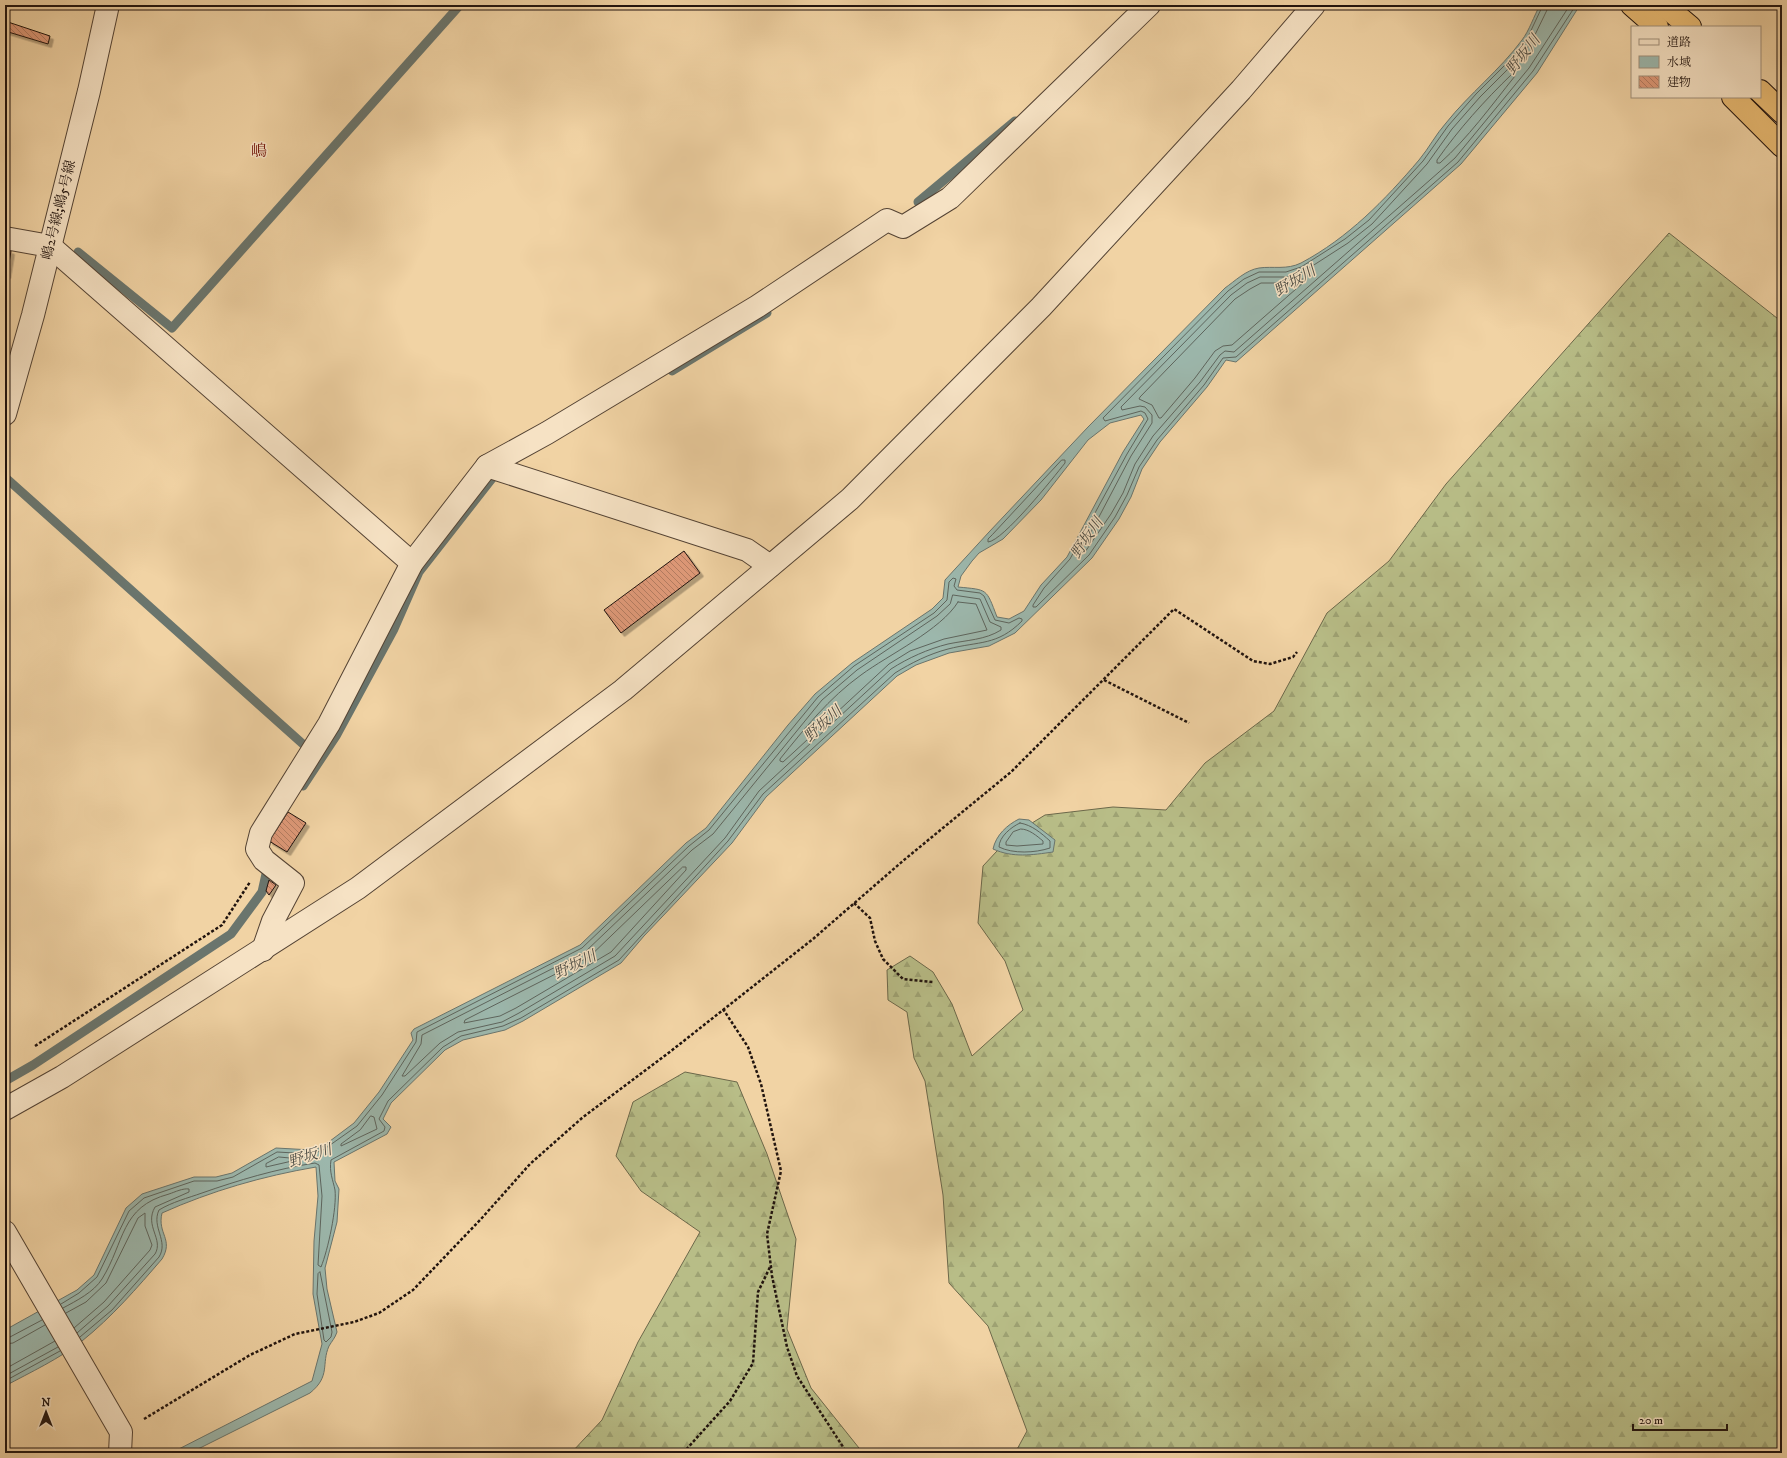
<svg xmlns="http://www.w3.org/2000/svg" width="1787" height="1458" font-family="'IM FELL DW Pica','Noto Serif JP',serif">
<defs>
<pattern id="forest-firs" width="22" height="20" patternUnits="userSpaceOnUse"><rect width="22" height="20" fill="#b8bd87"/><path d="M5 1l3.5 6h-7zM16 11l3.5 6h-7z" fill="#9ea273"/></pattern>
<pattern id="building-back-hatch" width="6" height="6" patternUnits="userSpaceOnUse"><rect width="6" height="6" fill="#dd9877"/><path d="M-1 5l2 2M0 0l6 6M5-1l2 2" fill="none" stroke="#b37b60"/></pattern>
<filter id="shadow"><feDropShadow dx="3.5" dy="3.5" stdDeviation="0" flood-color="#0004"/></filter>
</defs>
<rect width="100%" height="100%" fill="#f1d3a4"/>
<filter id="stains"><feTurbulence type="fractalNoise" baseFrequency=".005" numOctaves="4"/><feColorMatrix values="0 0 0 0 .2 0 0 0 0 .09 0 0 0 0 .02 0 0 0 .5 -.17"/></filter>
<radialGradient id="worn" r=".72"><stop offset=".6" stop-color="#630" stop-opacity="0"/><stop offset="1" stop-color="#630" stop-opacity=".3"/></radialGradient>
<g fill="url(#forest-firs)" stroke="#6c684a">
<path d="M 1669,233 L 1782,322 L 1782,1453 L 1015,1453 L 1027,1431 L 988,1326 L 949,1283 L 943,1195 L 925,1081 L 914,1058 L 907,1012 L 888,1000 L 887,970 L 910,956 L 933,972 L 952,1004 L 972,1056 L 1023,1010 L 1005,961 L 978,923 L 983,866 L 1011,836 L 1045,815 L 1113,807 L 1166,810 L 1205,763 L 1274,711 L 1327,613 L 1389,561 L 1446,484 Z"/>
<path d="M 685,1072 L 737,1082 L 767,1154 L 796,1239 L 787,1329 L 811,1388 L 863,1453 L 571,1453 L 602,1420 L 638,1342 L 700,1232 L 641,1191 L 616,1156 L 633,1102 Z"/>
</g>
<g fill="#9cb7ac" stroke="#6a756d" fill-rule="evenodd">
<path d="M 1540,5 L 1580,5 L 1537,73 L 1461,164 L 1236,362 L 1226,360 L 1207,387 L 1160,442 L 1142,469 L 1131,497 L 1119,519 L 1092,558 L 1015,633 L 989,646 L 949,653 L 916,665 L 897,676 L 766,797 L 732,843 L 644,936 L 621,963 L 523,1021 L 505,1030 L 463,1040 L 445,1050 L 391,1103 L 383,1119 L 391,1127 L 387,1134 L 334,1162 L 335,1181 L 339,1189 L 337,1222 L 325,1268 L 327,1289 L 337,1332 C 335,1338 332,1341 329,1346 C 321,1364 331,1376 310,1393 L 190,1453 L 171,1453 L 312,1381 L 322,1344 L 313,1294 L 314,1241 L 318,1196 L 316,1167 C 263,1176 211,1191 162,1213 C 157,1234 174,1239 162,1259 C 137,1288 112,1317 82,1341 C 59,1359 31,1372 5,1386 L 5,1330 L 77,1290 L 94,1275 L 126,1208 L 142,1194 L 194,1177 L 216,1177 L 232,1173 L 276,1148 L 312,1150 L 322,1147 L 354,1123 L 379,1092 L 413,1040 L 411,1033 L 414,1029 L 580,945 L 686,843 L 706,828 L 788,725 L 815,694 L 852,663 L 932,609 L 943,598 L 945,580 L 989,532 L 1088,427 L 1225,288 C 1235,281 1246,270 1259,268 C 1273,266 1287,270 1301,263 C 1348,238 1385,200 1419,160 C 1429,148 1436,134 1446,123 C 1469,94 1500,70 1522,40 C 1529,31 1534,16 1540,5 ZM 1141,415 L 1144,419 L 1123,452 L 1067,557 L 1041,585 L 1024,611 L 1009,619 L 997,617 C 986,588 988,590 958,587 L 961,576 L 972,561 L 979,553 L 1003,539 L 1041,500 L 1088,440 L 1110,423 Z"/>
<path d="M 1019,819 L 1029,820 L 1055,840 L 1053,852 C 1032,855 1013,858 993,849 C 996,835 1007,825 1019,819 Z"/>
</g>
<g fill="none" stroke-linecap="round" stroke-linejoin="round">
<g stroke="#5e655d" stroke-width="1">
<path d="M 1543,5 L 1526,41 L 1512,58 L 1476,94 L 1448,126 L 1423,161 L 1369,220 L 1345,239 L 1301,267 L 1286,272 L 1259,272 L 1244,279 L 1228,291 L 1103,418 L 1105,421 L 1141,411 L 1145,413 L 1148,419 L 1127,454 L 1070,559 L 1044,588 L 1033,605 L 1033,607 L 1036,607 L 1089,555 L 1115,517 L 1127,495 L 1139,467 L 1157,440 L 1204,385 L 1223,358 L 1236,357 L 1458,162 L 1533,71 L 1576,5"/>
<path d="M 1548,5 L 1547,10 L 1531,43 L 1516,61 L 1480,97 L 1452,129 L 1427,164 L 1372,224 L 1348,243 L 1303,272 L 1287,277 L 1260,277 L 1247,283 L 1231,295 L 1121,407 L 1122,410 L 1140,406 L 1145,407 L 1152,415 L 1152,423 L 1131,456 L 1081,551 L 1081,554 L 1085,552 L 1111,514 L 1123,493 L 1135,464 L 1153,436 L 1200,382 L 1220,355 L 1225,351 L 1234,352 L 1455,158 L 1529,68 L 1570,5"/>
<path d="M 1512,74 L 1514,74 L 1515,76 C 1491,106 1468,138 1440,163 L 1437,163 L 1437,160 C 1459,129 1484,101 1512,74 Z"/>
<path d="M 1302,279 L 1304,279 L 1304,282 L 1232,345 L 1223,346 L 1215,351 L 1195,378 L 1161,418 L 1159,418 L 1152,405 L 1139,399 L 1140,397 L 1235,299 L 1250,289 L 1261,283 L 1288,283 Z"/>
<path d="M 1062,460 L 1065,460 L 1065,463 C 1054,477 1003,541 988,542 L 988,539 L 992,535 Z"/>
<path d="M 953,595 L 980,599 L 990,622 L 1001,627 L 1001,630 C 985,640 967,640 948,644 C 928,649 908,658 891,669 L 759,791 L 725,838 L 615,956 L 519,1013 L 502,1022 L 458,1032 L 440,1043 L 405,1076 L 402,1076 L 421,1044 L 422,1035 L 585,952 L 692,850 L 713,834 L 822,700 L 857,670 L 937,616 L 950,604 Z"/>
<path d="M 958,602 L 976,604 L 987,630 L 944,639 L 910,651 L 889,664 L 794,752 L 783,762 L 780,761 L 780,759 C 805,728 829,698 861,675 C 888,655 941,630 958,602 Z"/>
<path d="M 1020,823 C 1032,825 1041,833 1050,841 L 1050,848 C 1035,853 1013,854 999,847 C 999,837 1011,827 1020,823 Z"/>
<path d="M 1021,829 C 1029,829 1037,836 1043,841 L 1043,844 L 1017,846 L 1006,845 L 1006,842 L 1013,832 Z"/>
<path d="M 683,867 L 686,867 L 686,870 L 611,952 L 516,1008 L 500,1016 L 464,1023 L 465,1020 L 589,957 Z"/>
<path d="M 371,1116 L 374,1117 L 377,1129 L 341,1146 L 341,1144 L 360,1130 Z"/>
<path d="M 279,1157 L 290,1158 L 292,1161 L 266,1167 L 266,1164 Z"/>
<path d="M 320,1272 L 332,1332 L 331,1337 L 326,1342 L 324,1340 L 317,1294 L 318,1274 Z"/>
<path d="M 61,1304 L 79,1293 L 97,1277 L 129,1211 L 144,1198 L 194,1181 L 217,1181 L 233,1177 L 277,1152 L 312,1154 L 323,1150 L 357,1126 L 382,1095 L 416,1042 L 417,1032 L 582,948 L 689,846 L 709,830 L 818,697 L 854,666 L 934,613 L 947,600 L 949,582 L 953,578 L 956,579 L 954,586 L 957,590 L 980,593 L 984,596 L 995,620 L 1009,623 L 1019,618 L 1022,619 L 1022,621 C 997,646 979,641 948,649 C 929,654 911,663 895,673 L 763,794 L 728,841 L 619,960 L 521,1018 L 503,1026 L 461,1036 L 443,1047 L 388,1101 L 379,1119 L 385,1127 L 384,1131 L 331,1160 C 329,1172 333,1180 335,1190 C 337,1208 328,1250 321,1267 L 318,1265 L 322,1196 L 319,1165 L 315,1163 C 276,1169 239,1180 202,1193 C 188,1198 172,1202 159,1210 C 151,1227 169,1241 159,1257 L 112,1310 L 80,1337"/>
<path d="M 63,1308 C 76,1301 94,1292 102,1279 C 125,1242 120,1207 169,1194 C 175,1192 183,1188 189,1189 L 189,1192 L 155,1207 C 144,1226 164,1239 155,1254 L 108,1306 L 77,1333"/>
<path d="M 66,1313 L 86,1302 L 106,1283 L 138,1218 L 145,1213 L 145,1226 L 152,1245 L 150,1250 L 104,1302 L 74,1328"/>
<path d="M 5,1338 L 10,1337 L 42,1320"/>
<path d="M 5,1344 L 13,1343 L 45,1325"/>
<path d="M 5,1369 L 55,1341"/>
<path d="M 5,1376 L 58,1347"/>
<path d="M 5,1381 L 60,1351"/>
</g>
<g stroke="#6a756d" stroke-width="9">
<path d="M 918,202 L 1015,121"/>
<path d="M 78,252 L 172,328 L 460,5"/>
<path d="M 672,371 L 767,313"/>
<path d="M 6,478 L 304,745"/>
<path d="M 303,786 L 336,736 L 394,629 L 419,572 L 494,476"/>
<path d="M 5,1081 L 33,1065 L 231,934 L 262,892 L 266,874"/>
</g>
</g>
<g fill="url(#building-back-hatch)" stroke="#20130e" filter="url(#shadow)">
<path d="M 5,21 L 50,36 L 48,44 L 5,31 Z"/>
<path d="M 5,249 L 11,251 L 7,275 L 5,275 Z"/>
<path d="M 684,551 L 700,573 L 621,633 L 604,610 Z"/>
<path d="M 288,812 L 306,823 L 287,852 L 269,841 Z"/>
<path d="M 269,880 L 276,885 L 269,895 L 266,891 Z"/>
</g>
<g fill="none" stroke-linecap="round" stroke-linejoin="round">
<g stroke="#544334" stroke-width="24">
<g id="street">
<path d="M 5,238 L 50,246 L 412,563"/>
<path d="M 5,414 L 33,315 L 89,91 L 108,5"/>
<path d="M 487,466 L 747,550 L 770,566"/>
<path d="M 263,950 L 273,921 L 293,883 L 264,860 L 257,849 L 261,833 L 329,724 L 412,563 L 487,466 L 547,433 L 758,306 L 887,220 L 903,227 L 950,198 L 1149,5"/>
<path d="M 5,1109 L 62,1077 L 358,888 L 623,690 L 850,499 L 1041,307 L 1241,90 L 1314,5"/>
<path d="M 5,1232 L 121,1432 L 120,1453"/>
</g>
</g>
<g stroke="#20130e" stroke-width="24">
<g id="highway">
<path d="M 1632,5 L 1657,27"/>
<path d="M 1664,5 L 1690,27"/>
<path d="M 1760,91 L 1782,112"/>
<path d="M 1733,97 L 1782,146"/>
</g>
</g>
<g stroke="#20130e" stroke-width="2.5" stroke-dasharray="3 2" stroke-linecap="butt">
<path d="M 1104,680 L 1189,723"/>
<path d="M 854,903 L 870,918 L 875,941 L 883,959 L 903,979 L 933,982"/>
<path d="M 723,1009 L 748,1047 L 761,1084 L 781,1171 L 767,1234 L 772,1276 L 787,1347 L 797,1376 L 847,1453"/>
<path d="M 35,1046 L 222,925 L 250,882"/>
<path d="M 144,1419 L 250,1355 L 295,1334 L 354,1322 L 379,1313 L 413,1290 L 481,1219 L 530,1164 L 582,1118 L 671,1051 L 813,939 L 904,860 L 1011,772 L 1174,609 L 1253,661 L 1270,664 L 1293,657 L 1297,652"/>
<path d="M 683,1453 L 730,1401 L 753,1363 L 758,1292 L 770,1267"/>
</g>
<use href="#street" stroke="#f6e2c4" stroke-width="22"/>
<use href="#highway" stroke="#e8ba72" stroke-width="22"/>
</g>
<g text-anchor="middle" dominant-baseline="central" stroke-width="3" stroke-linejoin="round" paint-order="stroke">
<g font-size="14" fill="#20130e" stroke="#f6e2c4">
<text transform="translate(59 210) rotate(-76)">嶋2号線;嶋5号線</text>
</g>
<g font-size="15" font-style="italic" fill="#4b4c45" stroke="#f6e2c4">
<text transform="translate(1523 55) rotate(-52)">野坂川</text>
<text transform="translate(1295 281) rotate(-31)">野坂川</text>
<text transform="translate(1087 538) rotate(-56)">野坂川</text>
<text transform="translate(823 724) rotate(-42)">野坂川</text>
<text transform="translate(575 965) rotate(-26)">野坂川</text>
<text transform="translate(310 1156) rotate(-18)">野坂川</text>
</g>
<g font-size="16" fill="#7a1f14" stroke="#f6e2c4">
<text x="259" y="151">嶋</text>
</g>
</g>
<rect width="1787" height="1458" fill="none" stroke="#f1d3a4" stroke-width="20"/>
<rect x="6" y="6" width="1775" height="1446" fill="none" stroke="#20130e" stroke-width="2"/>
<rect x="10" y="10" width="1767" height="1438" fill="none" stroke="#20130e"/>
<rect x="1631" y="26" width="130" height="72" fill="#f6e2c4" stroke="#a08f7b"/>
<rect x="1639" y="39" width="20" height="6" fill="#f6e2c4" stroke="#a08f7b"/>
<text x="1667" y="46" font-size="12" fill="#20130e">道路</text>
<rect x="1639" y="56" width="20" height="12" fill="#9cb7ac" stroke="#a08f7b"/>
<text x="1667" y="66" font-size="12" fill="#20130e">水域</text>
<rect x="1639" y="76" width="20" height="12" fill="url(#building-back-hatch)" stroke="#a08f7b"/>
<text x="1667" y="86" font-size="12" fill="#20130e">建物</text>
<g transform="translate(46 1412)" stroke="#f6e2c4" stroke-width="3" paint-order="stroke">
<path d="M0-3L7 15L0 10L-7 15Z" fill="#20130e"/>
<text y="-6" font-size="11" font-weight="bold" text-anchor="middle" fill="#20130e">N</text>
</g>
<path d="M1633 1424v6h94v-6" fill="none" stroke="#20130e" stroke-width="2"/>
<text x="1639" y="1424" font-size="12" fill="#20130e" stroke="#f6e2c4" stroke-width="3" paint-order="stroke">20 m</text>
<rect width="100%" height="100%" filter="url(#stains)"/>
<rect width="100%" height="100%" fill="url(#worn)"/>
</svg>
